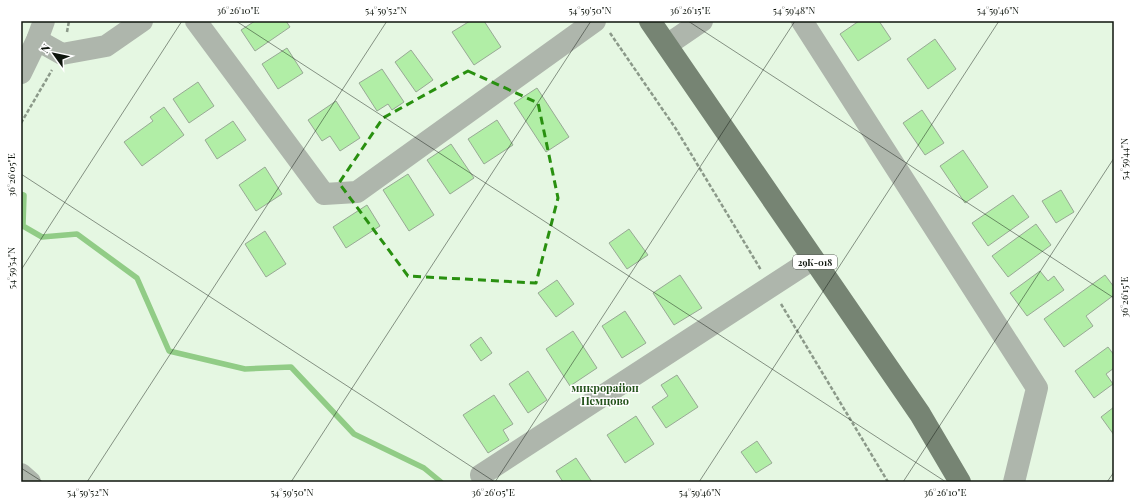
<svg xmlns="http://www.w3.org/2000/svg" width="1135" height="503" font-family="'Playfair Display',serif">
<rect width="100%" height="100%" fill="#e5f7e2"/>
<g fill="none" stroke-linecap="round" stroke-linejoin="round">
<path stroke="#91cc86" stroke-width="5.5" d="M 21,194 L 24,195 L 23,226 L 42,237 L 77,234 L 137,278 L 169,351 L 245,369 L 291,367 L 354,434 L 424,468 L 441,482"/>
</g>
<g fill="#b1eea6" stroke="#98a995">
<path d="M 255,21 L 286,21 L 290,27 L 255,51 L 241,30 Z"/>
<path d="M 470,21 L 484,21 L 501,47 L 474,65 L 452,32 Z"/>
<path d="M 859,21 L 879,21 L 891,39 L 858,61 L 840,34 Z"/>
<path d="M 935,39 L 956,69 L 928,89 L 907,59 Z"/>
<path d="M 287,48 L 303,73 L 278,89 L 262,64 Z"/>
<path d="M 411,50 L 433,80 L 416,92 L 395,62 Z"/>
<path d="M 382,69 L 404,102 L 392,110 L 388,104 L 377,111 L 359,83 Z"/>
<path d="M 198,82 L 214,106 L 189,123 L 173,99 Z"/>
<path d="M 537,88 L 569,137 L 546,152 L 514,103 Z"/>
<path d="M 336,101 L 360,138 L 340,151 L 330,136 L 322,141 L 308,120 Z"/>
<path d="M 164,107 L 184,135 L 142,166 L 124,142 L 153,121 L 150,117 Z"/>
<path d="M 922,110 L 944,143 L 925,155 L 903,123 Z"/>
<path d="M 497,120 L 513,145 L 484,164 L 468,139 Z"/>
<path d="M 233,121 L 246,140 L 217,159 L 205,140 Z"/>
<path d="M 451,144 L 474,178 L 450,194 L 427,160 Z"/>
<path d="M 963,150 L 988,187 L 965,203 L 940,166 Z"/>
<path d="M 265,167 L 282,194 L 256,211 L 239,185 Z"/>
<path d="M 408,174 L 434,215 L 409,231 L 383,190 Z"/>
<path d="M 1061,190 L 1074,212 L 1056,223 L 1042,201 Z"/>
<path d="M 1013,195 L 1029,217 L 988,246 L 972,223 Z"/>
<path d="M 367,205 L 380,226 L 346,248 L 333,227 Z"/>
<path d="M 1036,224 L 1051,245 L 1008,277 L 992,256 Z"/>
<path d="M 629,229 L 648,255 L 627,269 L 609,243 Z"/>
<path d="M 265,231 L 286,264 L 266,277 L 245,244 Z"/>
<path d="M 1040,271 L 1048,281 L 1054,276 L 1064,290 L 1027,316 L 1010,293 Z"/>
<path d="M 680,275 L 702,308 L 674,325 L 653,293 Z"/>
<path d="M 1105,275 L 1114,287 L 1114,295 L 1086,316 L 1093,326 L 1064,347 L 1044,319 Z"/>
<path d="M 557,280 L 574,304 L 556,317 L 538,293 Z"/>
<path d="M 625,311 L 646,343 L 622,358 L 602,326 Z"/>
<path d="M 573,331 L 597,368 L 570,386 L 546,349 Z"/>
<path d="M 481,337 L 492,353 L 481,361 L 470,345 Z"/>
<path d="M 1108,347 L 1114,355 L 1114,368 L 1106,374 L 1113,384 L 1094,398 L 1075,371 Z"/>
<path d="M 528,371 L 547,400 L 528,413 L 509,384 Z"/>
<path d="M 677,375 L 698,407 L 666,428 L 652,407 L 668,396 L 661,385 Z"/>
<path d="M 494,395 L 513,424 L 503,430 L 509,440 L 488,453 L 463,415 Z"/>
<path d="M 1114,407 L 1114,435 L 1101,417 Z"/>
<path d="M 636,416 L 654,444 L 625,463 L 607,435 Z"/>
<path d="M 757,441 L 772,463 L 756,473 L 741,452 Z"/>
<path d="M 576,458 L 592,482 L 563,482 L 556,471 Z"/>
</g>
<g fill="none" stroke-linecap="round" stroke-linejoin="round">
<g stroke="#8b9989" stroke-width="2.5" stroke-dasharray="4 2" stroke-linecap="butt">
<path d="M 67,32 L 69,21"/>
<path d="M 610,33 L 676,129 L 761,270"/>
<path d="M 21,123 L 52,70"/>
<path d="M 781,304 L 888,482"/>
</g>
<g stroke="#aeb6ac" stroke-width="22">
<path d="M 196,21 L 324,194 L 357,192 L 595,21"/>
<path d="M 802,21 L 1037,388 L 1014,482"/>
<path d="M 37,40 L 62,54 L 106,46 L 142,21"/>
<path d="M 667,45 L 702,21"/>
<path d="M 21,73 L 37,40 L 44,21"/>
<path d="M 21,474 L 30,482"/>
<path d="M 481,475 L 813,259"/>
</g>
<path stroke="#768473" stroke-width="22" d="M 650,21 L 920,414 L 960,482"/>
</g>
<path fill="none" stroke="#299010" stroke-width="3" stroke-dasharray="8 5" stroke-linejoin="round" d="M 468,71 L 538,103 L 558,198 L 536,283 L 408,276 L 339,183 L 383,118 Z"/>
<path fill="none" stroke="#0e150d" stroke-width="1" stroke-opacity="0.45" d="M 236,21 L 946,482M 688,21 L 1114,298M 21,174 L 495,482M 21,270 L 182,21M 21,468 L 43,482M 87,482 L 387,21M 291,482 L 591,21M 495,482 L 795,21M 699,482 L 999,21M 903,482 L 1114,158M 1107,482 L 1114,472"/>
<g text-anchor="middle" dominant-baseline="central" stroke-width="3" stroke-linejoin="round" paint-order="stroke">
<rect fill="#fff" stroke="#565b56" stroke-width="1" x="793" y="255" width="44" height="14" rx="3"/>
<g font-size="9" font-weight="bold" fill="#0e150d">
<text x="815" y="262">29К-018</text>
</g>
<g font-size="11" font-weight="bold" fill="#225119" stroke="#fff">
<text x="605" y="387">микрорайон<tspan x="605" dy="13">Немцово</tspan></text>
</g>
</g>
<rect width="1135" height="503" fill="none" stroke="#ffffff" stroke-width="44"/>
<g transform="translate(54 54) rotate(303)" stroke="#ffffff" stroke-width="3" paint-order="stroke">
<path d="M0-3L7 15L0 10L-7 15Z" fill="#0e150d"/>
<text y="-6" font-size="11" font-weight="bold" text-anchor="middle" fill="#0e150d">N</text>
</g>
<rect x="22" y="22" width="1091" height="459" fill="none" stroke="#0e150d" stroke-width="1.5"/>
<g font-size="10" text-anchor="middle" fill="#0e150d">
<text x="238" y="14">36°26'10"E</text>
<text x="386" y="14">54°59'52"N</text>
<text x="590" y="14">54°59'50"N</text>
<text x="690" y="14">36°26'15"E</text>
<text x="794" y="14">54°59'48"N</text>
<text x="998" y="14">54°59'46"N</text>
<text transform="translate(1124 159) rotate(-90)" y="4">54°59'44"N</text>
<text transform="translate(11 175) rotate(-90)" y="4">36°26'05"E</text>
<text transform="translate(11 268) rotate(-90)" y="4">54°59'54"N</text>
<text transform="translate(1124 297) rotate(-90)" y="4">36°26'15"E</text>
<text x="88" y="496">54°59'52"N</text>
<text x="292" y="496">54°59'50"N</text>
<text x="493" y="496">36°26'05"E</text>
<text x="700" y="496">54°59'46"N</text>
<text x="945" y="496">36°26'10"E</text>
</g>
</svg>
